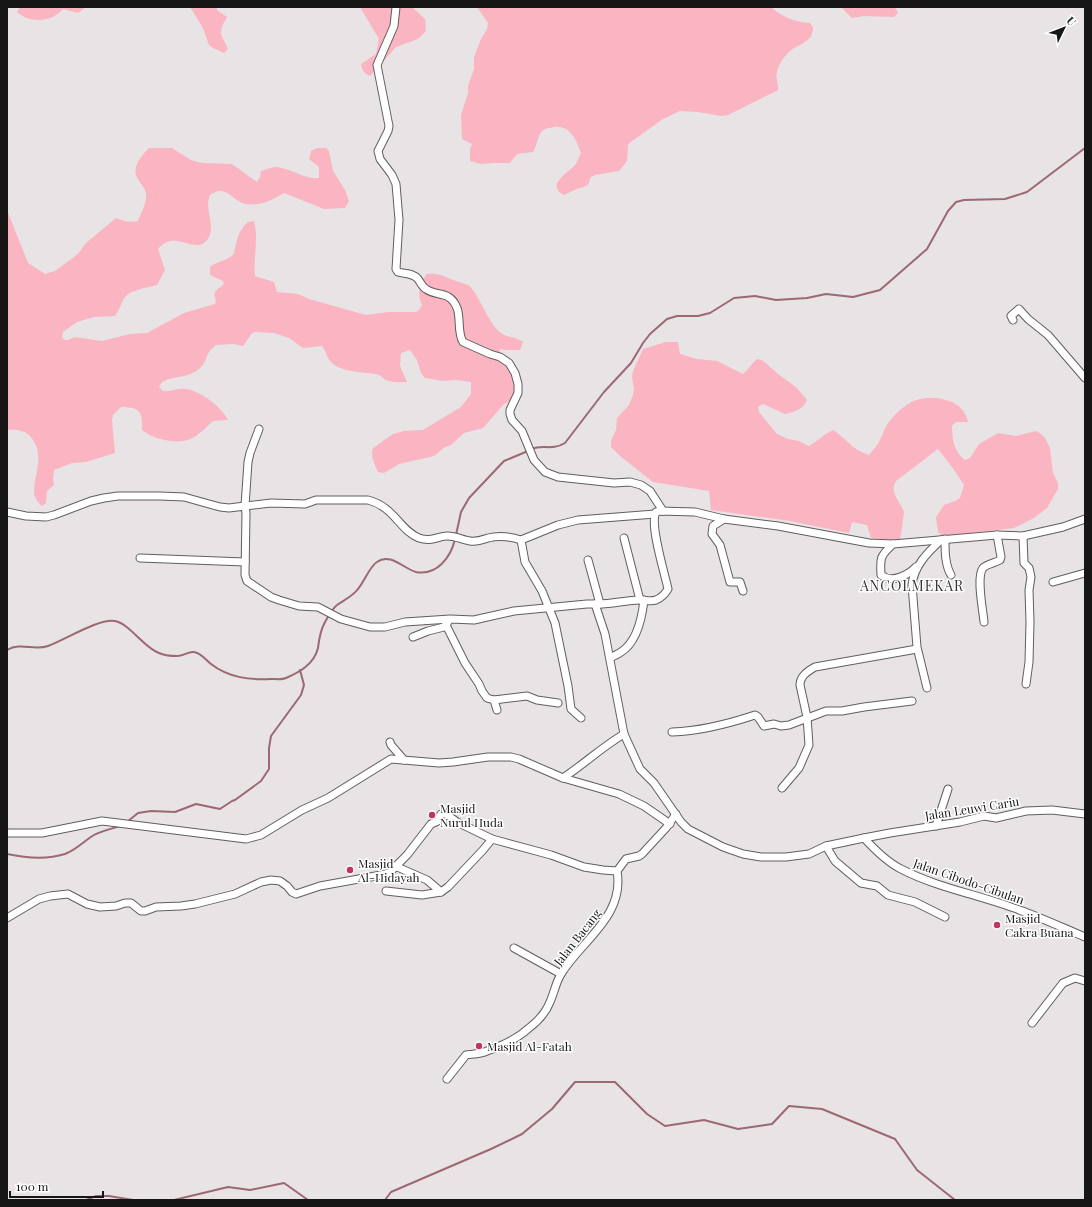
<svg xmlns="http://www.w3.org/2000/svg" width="1092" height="1207" font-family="'Playfair Display',serif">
<rect width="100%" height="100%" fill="#e8e3e4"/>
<g fill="#fbb4c2">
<path d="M 20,7 L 86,7 L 78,13 L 63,9 C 60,12 56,15 53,17 C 40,22 27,21 17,12 Z"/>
<path d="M 190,7 L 216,7 L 218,11 L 227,17 C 217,34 221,33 228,49 L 224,53 L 213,48 L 209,45 L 203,28 Z"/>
<path d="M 360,7 L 412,7 L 425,19 L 426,31 L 418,39 L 396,47 L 370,76 C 364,73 362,71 361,64 L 376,54 L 379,39 Z"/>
<path d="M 477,7 L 771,7 C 782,17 795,22 810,23 L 813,27 C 813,30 812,34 811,36 C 807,43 796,46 790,51 C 785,55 778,65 777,72 C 775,78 779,84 778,90 L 728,115 L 721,116 L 698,112 L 680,111 L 663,119 L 628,144 L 627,161 L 619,171 L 595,175 L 590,178 C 589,188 584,186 577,189 C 572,191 568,193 564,195 C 545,185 568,173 575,165 C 577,162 579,157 581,153 C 577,141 570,124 554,127 C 550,128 545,128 542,131 C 537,137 537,146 533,152 L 517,154 L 510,163 L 492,163 L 481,164 L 470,161 L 470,149 L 472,144 L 462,139 L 461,115 L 468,93 L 468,86 L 474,69 L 474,57 L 481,39 L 487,29 L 488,23 Z"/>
<path d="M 841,7 L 895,7 L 898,13 L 894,17 L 864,16 L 852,18 Z"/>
<path d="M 149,148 L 172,148 L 191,160 L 202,163 L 232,164 L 257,182 L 260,177 L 261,171 C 265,170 271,167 276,167 C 291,168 305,180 319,178 L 319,167 L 309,159 L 311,151 L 317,148 L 326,148 L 329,151 L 333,171 L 345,190 L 349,201 L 345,208 L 324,209 L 284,193 C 271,201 261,206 246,204 C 232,202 227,183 210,195 C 209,198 208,201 208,204 C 208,214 214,228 209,237 C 197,259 176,227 158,249 L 165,270 L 157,285 C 150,287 131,290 126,296 C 121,301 120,310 115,316 L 94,317 L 77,322 L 63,332 L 62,337 L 64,340 L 68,340 L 75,337 L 102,341 L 130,334 L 147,333 L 184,313 L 215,304 L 216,301 C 212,291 216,291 224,284 L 223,281 L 210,275 L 210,267 C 216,261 231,260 234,253 C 235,251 235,246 236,244 C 238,235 241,228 248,222 L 254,221 C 259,239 253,258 255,276 L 274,282 L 277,292 L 298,294 L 309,299 L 366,315 L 389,312 L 416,312 L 419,310 L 422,305 C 417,294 419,283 427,274 C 438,273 443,276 453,280 C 458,282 463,283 468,285 C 479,292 487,323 501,333 C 508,338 515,336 523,342 L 520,350 L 506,350 L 500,349 L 500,352 L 513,363 L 522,380 L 522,395 L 504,404 L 483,428 L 464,433 L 451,445 L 445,447 L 434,456 L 399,464 L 384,473 L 378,472 C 375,465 370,456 373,448 L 393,434 L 404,431 L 423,430 L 461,407 L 471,394 L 471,382 L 456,380 L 443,381 L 425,378 L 421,373 L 417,360 L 410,350 L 401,353 L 400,366 L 407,382 C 400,382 392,383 386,380 C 382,378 380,374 375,374 C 363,372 340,372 331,362 C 327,358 326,351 322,346 L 303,348 L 289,338 L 274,333 L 255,332 L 252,333 L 243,346 L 234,344 L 216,345 C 214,347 211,349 209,352 C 206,357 205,364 200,368 C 190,378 173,376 162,382 L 159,387 L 163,391 C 170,392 177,388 185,389 C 199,390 222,407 228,420 L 213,421 C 196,437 190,445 165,440 C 156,438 150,436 142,430 C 143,411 139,407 121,407 L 113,415 L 112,420 L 115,453 L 86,462 L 72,463 L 54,470 L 53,479 L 54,485 L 47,491 L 46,503 L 42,506 C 38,502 35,499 34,493 C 34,473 46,454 30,436 C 25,430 15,429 7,430 L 7,210 L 28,263 L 45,274 L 55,271 L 78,254 L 86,243 L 116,218 C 124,221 129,223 138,221 C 141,213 147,203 146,194 C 145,186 138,182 136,175 C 133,165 143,154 149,148 Z"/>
<path d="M 666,342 L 678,342 L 680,354 L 697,359 L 717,361 L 743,374 C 748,370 751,364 757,359 L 762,360 L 778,374 L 796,387 L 807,400 C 804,409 794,412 785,414 L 763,404 L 758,407 L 759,412 L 777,434 L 788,439 L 799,441 L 809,446 C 818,441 824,434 833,430 C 846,438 853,451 869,455 C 873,450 878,445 880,440 C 883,435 884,429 888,423 C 904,402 922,392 949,401 C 959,404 966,412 968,422 L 956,422 L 952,426 C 952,439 954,452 965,460 L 970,458 L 979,444 L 998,433 L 1016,436 L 1036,431 L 1041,434 L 1045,438 L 1050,448 L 1053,473 L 1058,483 L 1058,489 L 1047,508 L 1034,518 L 1014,528 L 942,536 L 938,532 L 936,517 L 944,505 L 955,501 L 960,498 L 964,485 L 952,467 L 938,449 L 896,481 C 889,493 900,501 904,512 L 900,541 L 871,538 L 867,525 L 852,522 L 849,533 L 790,521 L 711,510 L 709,491 L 653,482 L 620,456 L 611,447 L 611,441 L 616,430 L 617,418 L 629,405 L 633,395 L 634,389 L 632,377 L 633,371 L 643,349 Z"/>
</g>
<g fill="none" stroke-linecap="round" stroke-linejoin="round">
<g stroke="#9c6873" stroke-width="2">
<path d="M 532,449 C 542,444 552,451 565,443 L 604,392 L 631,363 L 643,343 L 650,334 L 667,319 L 677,316 L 698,316 L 710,313 L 734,298 L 755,296 L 776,300 L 807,298 L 826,294 L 853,297 L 880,290 L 927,249 L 948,211 L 956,202 L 964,200 L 1005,199 L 1027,192 L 1085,148"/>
<path d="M 456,535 L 461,512 L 469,498 L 504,461 L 528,451"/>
<path d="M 7,650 C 21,642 34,651 48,646 C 65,640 99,618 115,621 C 130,624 144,648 159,653 C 163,655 172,656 177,656 C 183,656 189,651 194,652 C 201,653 206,660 211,664 C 229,678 250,680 271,679 C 276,679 282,680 286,678 C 300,672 314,664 318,648 C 319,639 320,631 325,622 C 328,617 332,609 337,605 C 344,600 353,596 358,589 C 364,582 370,566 377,562 C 390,552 404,569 416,572 C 437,576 451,557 455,539"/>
<path d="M 127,822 L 138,813 L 151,811 L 175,812 L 196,804 L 220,809 L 232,801 L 235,800 L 261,781 L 269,769 L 269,748 L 271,736 L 301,695 L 304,685 L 300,670"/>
<path d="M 7,854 C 26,858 46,860 65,854 C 76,850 84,841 94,835 C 101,831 111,829 120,826"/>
<path d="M 86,1200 L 96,1196 L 109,1196 L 133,1200"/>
<path d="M 174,1200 L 228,1187 L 250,1190 L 284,1183 L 308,1200"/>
<path d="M 385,1200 L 391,1192 L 491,1149 L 522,1134 L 552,1109 L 575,1082 L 615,1082 L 647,1114 L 665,1126 L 704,1120 L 738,1129 L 772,1124 L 789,1106 L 822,1109 L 895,1139 L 917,1170 L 955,1200"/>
</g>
<g stroke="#615e5e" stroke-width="9">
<g id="minor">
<path d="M 396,7 L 394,26 L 377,65 L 389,126 L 388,131 L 378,151 L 380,159 L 392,175 L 396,184 L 399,220 L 396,269 L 398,272 C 405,274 413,273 418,279 C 421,283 422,287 426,289 C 437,297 450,290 457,308 C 461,318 457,332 463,342 L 490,354 L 500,357 L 509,363 L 515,373 L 518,384 L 518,393 L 510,410 L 510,414 L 512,420 L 522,431 L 534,460 L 545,472 L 558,477 L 614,483 L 630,482 L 641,485 L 650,491 L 663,511"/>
<path d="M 1013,320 L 1011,316 L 1019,309 L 1028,319 L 1048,335 L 1085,378"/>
<path d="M 259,429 L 250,453 L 248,462 L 245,506 L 271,503 L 305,504 L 316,500 L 368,500 C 395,507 399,530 419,538 C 431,542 436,537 446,536 C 454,535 462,540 470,541 C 477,542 482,540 488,538 C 500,535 509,536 521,540"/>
<path d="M 7,512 L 26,516 L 46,517 L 54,515 L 91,501 L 104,498 L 118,496 L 160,496 L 184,497 L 220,507 L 229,508 L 245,506 L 246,513 L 245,575 L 247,581 L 271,597 L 279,600 L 299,606 L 318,607 L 341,619 L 370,627 L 385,627 L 405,622 L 450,619 L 474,620 L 514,611 L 587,604 L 595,604"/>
<path d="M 724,519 L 713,526 L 712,534 L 720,545 L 730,582 L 740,582 L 743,591"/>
<path d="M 1085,519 L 1063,527 L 1023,536 L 997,535 L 893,544 L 869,543 L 778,526 L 724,519 L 695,512 L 659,511 L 656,512 C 649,524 665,574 668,589 C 665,594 661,598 656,600 C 651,602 645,600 640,600 C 625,600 610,605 595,604 L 605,634 L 624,734 L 640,769 L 654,783 L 681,822 L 688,829 L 723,847 L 743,854 L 761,857 L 786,857 L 809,854 L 826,846 L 864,838 C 875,850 887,862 901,869 C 936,887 975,894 1011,907 C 1036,915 1061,927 1085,937"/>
<path d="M 1023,536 L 1024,563 L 1029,568 L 1031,577 L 1029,590 L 1030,622 L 1029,662 L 1026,684"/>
<path d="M 624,538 L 640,600"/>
<path d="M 945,539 C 945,551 945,565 951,575"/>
<path d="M 893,544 C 880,556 880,558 881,575 C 892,584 908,575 916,567"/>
<path d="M 140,558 L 245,562"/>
<path d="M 588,560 L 600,604"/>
<path d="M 1053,582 L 1085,573"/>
<path d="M 984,622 C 983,610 976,577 983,568 C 987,564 995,563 1000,560 L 1001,557 L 997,535"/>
<path d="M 446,625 L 465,663 L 479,684 L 482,691 L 487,698 L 494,700 L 527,696 L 537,700 L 558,703"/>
<path d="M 413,637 L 428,631 L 444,627 L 448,622"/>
<path d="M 610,658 C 614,656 618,654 621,652 C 637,642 642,618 644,600"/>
<path d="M 927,688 L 917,647 L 912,585 C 914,566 927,553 941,540"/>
<path d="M 494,700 L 497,710"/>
<path d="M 581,718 L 571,709 L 568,686 L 555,623 L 542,591 L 525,562 L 521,540 L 558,525 L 578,520 L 655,514"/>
<path d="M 672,732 C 701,731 728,724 755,715 L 758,717 L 764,726 L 774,724 L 781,726 L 789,725 L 826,711 L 842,711 L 864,707 L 912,701"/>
<path d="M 390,742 L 391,745 L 404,760"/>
<path d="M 563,778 C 584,764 602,747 624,734"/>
<path d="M 782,788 L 799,768 L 809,745 L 807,717 L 800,685 C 800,676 808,671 815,667 L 917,649"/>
<path d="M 936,826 L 948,789"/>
<path d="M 7,833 L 42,833 L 102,821 L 246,839 L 261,835 L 302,810 L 328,798 L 391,759 L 439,763 L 453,762 L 488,757 L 511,757 L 519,759 L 563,778 L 619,794 L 644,806 L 670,824"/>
<path d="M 864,838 L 890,833 L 960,822 L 984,816 L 996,818 L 1026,811 L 1052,810 L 1085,814"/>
<path d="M 826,846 L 835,861 L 861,883 L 877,886 L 888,895 L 915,902 L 945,917"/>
<path d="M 395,866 L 427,880 L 441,892"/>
<path d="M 386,891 L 422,895 L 441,892 L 448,887 L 483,850 L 492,839"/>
<path d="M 7,918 L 39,899 L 50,896 L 68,894 L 87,904 L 100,907 L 116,906 L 125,903 L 131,903 L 141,911 L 145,911 L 156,907 L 181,906 L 195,904 L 235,894 L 261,882 L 271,880 L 280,881 L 287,886 L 292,892 L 296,894 L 320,886 L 381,875 L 389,873 L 407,855 L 431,824 L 438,821 L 441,814 L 446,814 L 457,822 L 492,839 L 551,855 L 584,867 L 603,870 L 617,871 L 626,859 L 639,856 L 642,854 L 666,828 L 676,814"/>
<path d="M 514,948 L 561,974"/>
<path d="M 1032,1023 L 1063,983 L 1075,978 L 1085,981"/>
<path d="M 447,1079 L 466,1055 C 473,1054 480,1054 487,1051 C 502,1046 517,1039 529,1028 C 537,1022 546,1012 550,1002 C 554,993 556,982 561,974 C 582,940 625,916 617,871"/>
</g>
</g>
<use href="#minor" stroke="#fff" stroke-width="7"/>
</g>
<g fill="#c23463" stroke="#fff" stroke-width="1.5">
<circle cx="432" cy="815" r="4"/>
<circle cx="350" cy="870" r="4"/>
<circle cx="997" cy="925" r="4"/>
<circle cx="479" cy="1046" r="4"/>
</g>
<g text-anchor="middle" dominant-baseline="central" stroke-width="3" stroke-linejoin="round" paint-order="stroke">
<g font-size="12" fill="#171616" stroke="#fff" text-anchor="start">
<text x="440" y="808">Masjid<tspan x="440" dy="14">Nurul Huda</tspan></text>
<text x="358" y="863">Masjid<tspan x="358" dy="14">Al-Hidayah</tspan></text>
<text x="1005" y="918">Masjid<tspan x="1005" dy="14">Cakra Buana</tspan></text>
<text x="487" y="1046">Masjid Al-Fatah</text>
</g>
<g font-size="12" fill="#171616" stroke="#fff">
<text transform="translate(972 808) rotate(-9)">Jalan Leuwi Cariu</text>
<text transform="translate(969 881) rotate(19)">Jalan Cibodo-Cibulan</text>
<text transform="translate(577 937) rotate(-52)">Jalan Bacang</text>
</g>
<g font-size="14" letter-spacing="1" fill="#383435" stroke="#fff">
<text x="912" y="585">ANCOLMEKAR</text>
</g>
</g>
<rect width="1092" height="1207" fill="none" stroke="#171616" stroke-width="16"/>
<g transform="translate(1064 28) rotate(47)" stroke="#ffffff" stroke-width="3" paint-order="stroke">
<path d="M0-3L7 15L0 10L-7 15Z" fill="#171616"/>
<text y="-6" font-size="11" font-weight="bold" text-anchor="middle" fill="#171616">U</text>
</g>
<path d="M10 1191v6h93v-6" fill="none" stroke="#171616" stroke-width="2"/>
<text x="16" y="1191" font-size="12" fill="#171616" stroke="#ffffff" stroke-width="3" paint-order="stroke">100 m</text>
</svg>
